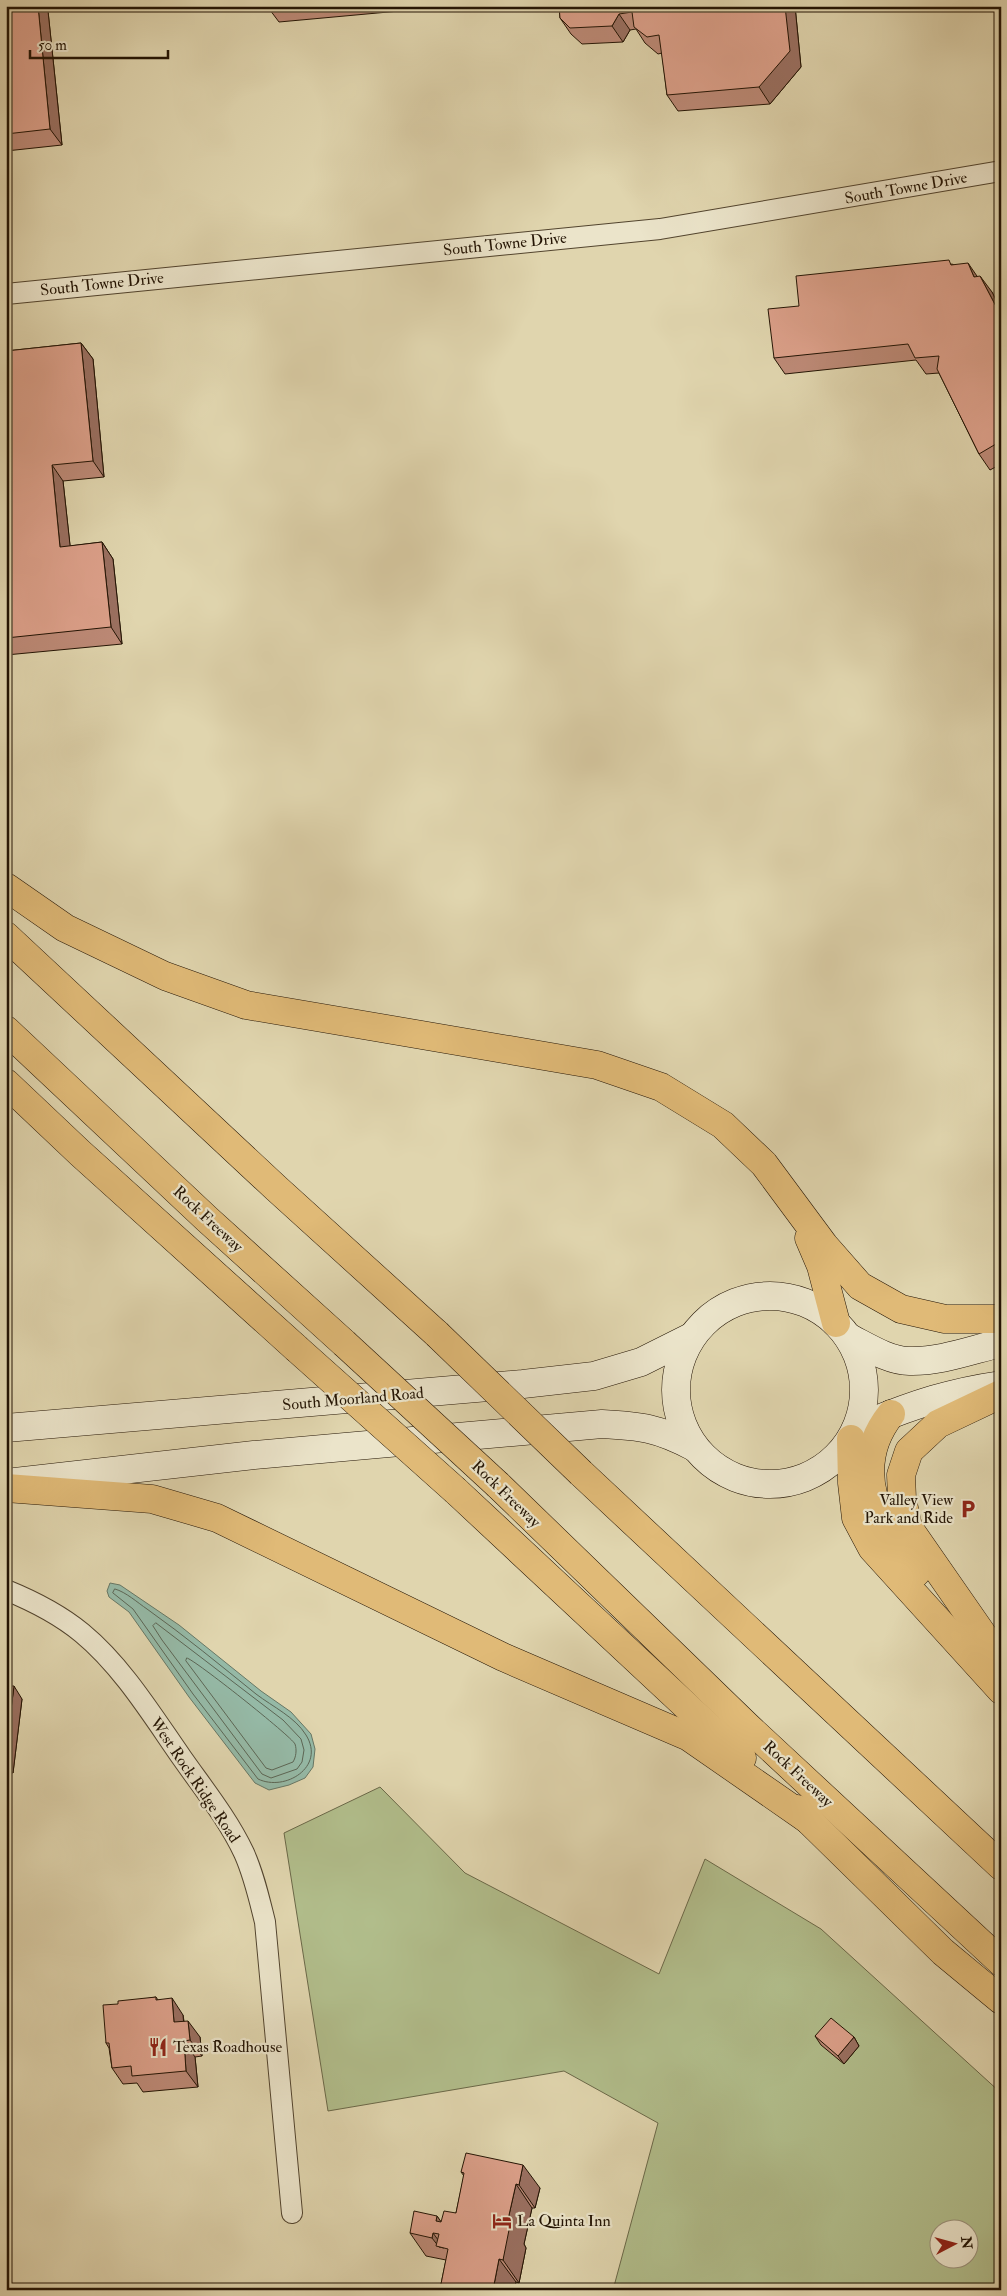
<svg xmlns="http://www.w3.org/2000/svg" width="1007" height="2296" font-family="'IM FELL Double Pica',serif">
<rect width="100%" height="100%" fill="#e0d5ae"/>
<filter id="stains"><feTurbulence type="fractalNoise" baseFrequency=".004" numOctaves="4"/><feColorMatrix values="0 0 0 0 .2 0 0 0 0 .09 0 0 0 0 .02 0 0 0 .5 -.17"/></filter>
<radialGradient id="worn" r=".72"><stop offset=".6" stop-color="#630" stop-opacity="0"/><stop offset="1" stop-color="#630" stop-opacity=".3"/></radialGradient>
<path fill="#b1bd8b" stroke="#6a6848" fill-rule="evenodd" d="M 380,1787 L 465,1873 L 659,1974 L 705,1859 L 821,1929 L 1001,2093 L 1001,2290 L 613,2290 L 658,2123 L 564,2071 L 328,2111 L 284,1833 ZM 940,2228 L 970,2228 L 970,2258 L 940,2258 Z"/>
<path fill="#95b9a6" stroke="#677765" d="M 110,1583 L 120,1585 L 179,1625 L 261,1691 L 291,1712 L 311,1734 L 315,1749 L 313,1767 L 305,1778 L 289,1785 L 269,1790 L 255,1783 L 189,1697 L 129,1612 L 109,1597 L 107,1591 Z"/>
<g fill="none" stroke-linecap="round" stroke-linejoin="round">
<g stroke="#5c6655" stroke-width="1">
<path d="M 115,1589 C 126,1592 138,1603 147,1609 C 185,1636 220,1665 256,1694 C 273,1707 295,1717 306,1735 C 326,1767 285,1792 258,1779 L 193,1694 L 133,1609 L 113,1593 Z"/>
<path d="M 156,1623 L 283,1720 L 301,1739 L 304,1750 L 302,1762 L 297,1769 L 271,1778 L 262,1774 L 162,1640 L 153,1626 Z"/>
<path d="M 187,1658 C 194,1659 291,1736 295,1744 C 297,1750 296,1757 293,1762 L 272,1770 L 266,1768 L 186,1661 Z"/>
</g>
<g stroke="#52442e" stroke-width="22">
<g id="street">
<path d="M 6,294 L 660,229 L 1001,171"/>
<path d="M 6,1590 C 33,1601 59,1614 82,1633 C 122,1666 152,1715 182,1758 C 203,1788 228,1819 244,1853 C 254,1875 259,1898 265,1922 L 292,2213"/>
</g>
</g>
<g stroke="#231404" stroke-width="29">
<g id="secondary">
<circle cx="770" cy="1390" r="94"/>
<path d="M 848,1337 C 866,1346 889,1361 909,1361 C 940,1362 971,1350 1001,1343"/>
<path d="M 869,1423 C 915,1404 952,1392 1001,1385"/>
<path d="M 6,1428 L 523,1384 L 594,1376 L 641,1362 L 691,1337"/>
<path d="M 15,1482 L 254,1455 L 602,1424 C 641,1426 658,1428 694,1447"/>
</g>
</g>
<g stroke="#231404" stroke-width="29">
<g id="highway">
<path d="M 6,887 L 65,928 L 165,976 L 246,1005 L 597,1065 L 661,1087 L 723,1125 L 764,1164 L 824,1245 L 860,1286 L 901,1309 L 945,1319 L 1001,1319"/>
<path d="M 6,936 L 276,1188 L 437,1334"/>
<path d="M 6,1030 L 207,1219 L 344,1343"/>
<path d="M 6,1083 L 80,1153 L 296,1348"/>
<path d="M 809,1238 L 821,1266 L 836,1323"/>
<path d="M 1001,1394 L 938,1424 L 909,1451 L 901,1475 L 902,1499 L 908,1527 L 1001,1661"/>
<path d="M 891,1414 C 848,1468 879,1527 916,1573"/>
<path d="M 851,1439 L 852,1483 L 856,1518 L 872,1548 L 1001,1690"/>
<path d="M 581,1473 L 1001,1866"/>
<path d="M 498,1485 L 747,1726 L 1001,1962"/>
<path d="M 6,1488 L 152,1499 L 217,1518 L 503,1657 L 689,1737 L 810,1821"/>
<path d="M 456,1491 L 742,1758"/>
<path d="M 797,1809 L 943,1952 L 1001,2000"/>
</g>
</g>
<use href="#street" stroke="#ebe4ca" stroke-width="20"/>
<use href="#secondary" stroke="#ebe4ca" stroke-width="28"/>
<use href="#highway" stroke="#e0ba77" stroke-width="28"/>
<g stroke="#231404" stroke-width="29" stroke-linecap="butt">
<g id="highway-bridge">
<path d="M 437,1334 L 581,1473"/>
<path d="M 344,1343 L 498,1485"/>
<path d="M 296,1348 L 456,1491"/>
</g>
</g>
<use href="#highway-bridge" stroke="#e0ba77" stroke-width="28"/>
</g>
<g fill="#bd8a77" stroke="#231404">
<path d="M 6,6 L 48,11 L 62,145 L 6,151 Z"/>
<path d="M 267,6 L 454,6 L 279,22 Z"/>
<path d="M 559,6 L 795,6 L 801,67 L 770,104 L 678,111 L 667,95 L 662,53 L 658,54 L 645,43 L 636,29 L 630,30 L 623,42 L 582,44 L 571,34 L 560,18 Z"/>
<path d="M 952,264 L 977,276 L 992,292 L 1001,310 L 1001,464 L 990,470 L 979,454 L 939,373 L 926,374 L 916,360 L 785,374 L 774,358 L 799,306 Z"/>
<path d="M 81,343 L 93,359 L 104,477 L 63,481 L 70,546 L 102,542 L 113,559 L 122,644 L 6,655 L 6,351 Z"/>
<path d="M 6,1686 L 22,1699 L 13,1773 L 6,1773 Z"/>
<path d="M 156,1997 L 158,2000 L 183,2015 L 184,2021 L 200,2037 L 202,2056 L 195,2057 L 198,2087 L 143,2092 L 137,2083 L 123,2084 L 112,2068 L 109,2048 L 106,2043 L 118,2004 Z"/>
<path d="M 815,2036 L 854,2037 L 859,2046 L 844,2064 L 821,2045 Z"/>
<path d="M 461,2172 L 540,2188 L 535,2208 L 532,2208 L 524,2244 L 526,2248 L 519,2283 L 516,2282 L 514,2290 L 436,2290 L 440,2289 L 446,2260 L 426,2256 L 410,2233 L 437,2216 L 441,2222 L 456,2213 L 464,2176 Z"/>
</g>
<g fill="#9a7061" stroke="#231404">
<path d="M 38,6 L 45,6 L 48,11 L 62,145 L 50,129 Z"/>
<path d="M 785,6 L 795,6 L 801,67 L 770,104 L 759,87 Z"/>
<path d="M 619,14 L 630,30 L 623,42 L 612,26 Z"/>
<path d="M 968,263 L 979,279 L 974,277 Z"/>
<path d="M 980,276 L 992,292 L 1001,310 L 1001,316 Z"/>
<path d="M 81,343 L 93,359 L 104,477 L 93,461 Z"/>
<path d="M 52,465 L 63,481 L 72,563 L 60,547 Z"/>
<path d="M 102,542 L 113,559 L 122,644 L 111,627 Z"/>
<path d="M 14,1686 L 22,1699 L 13,1773 L 6,1763 L 6,1749 Z"/>
<path d="M 172,1998 L 183,2015 L 185,2038 L 174,2022 Z"/>
<path d="M 188,2021 L 200,2037 L 202,2056 L 190,2040 Z"/>
<path d="M 854,2037 L 859,2046 L 844,2064 L 838,2056 Z"/>
<path d="M 184,2041 L 195,2057 L 198,2087 L 186,2071 Z"/>
<path d="M 523,2165 L 540,2188 L 535,2208 L 519,2185 Z"/>
<path d="M 516,2184 L 532,2208 L 524,2244 L 526,2248 L 519,2283 L 503,2260 L 507,2224 Z"/>
<path d="M 437,2216 L 453,2239 L 436,2221 Z"/>
<path d="M 433,2233 L 444,2248 L 439,2247 L 432,2238 Z"/>
<path d="M 499,2259 L 516,2282 L 514,2290 L 493,2290 Z"/>
</g>
<g fill="#dca08a" stroke="#231404">
<path d="M 6,6 L 38,6 L 50,129 L 6,134 Z"/>
<path d="M 559,6 L 785,6 L 790,51 L 759,87 L 667,95 L 659,35 L 647,37 L 634,27 L 632,12 L 619,14 L 612,26 L 570,28 L 560,18 Z"/>
<path d="M 949,260 L 951,265 L 968,263 L 974,277 L 980,276 L 1001,316 L 1001,441 L 979,454 L 937,369 L 939,356 L 915,358 L 908,344 L 774,358 L 768,309 L 799,306 L 796,276 Z"/>
<path d="M 81,343 L 93,461 L 52,465 L 60,547 L 102,542 L 111,627 L 6,638 L 6,351 Z"/>
<path d="M 6,1686 L 14,1686 L 6,1749 Z"/>
<path d="M 156,1997 L 156,2000 L 172,1998 L 174,2022 L 188,2021 L 190,2040 L 184,2041 L 186,2071 L 132,2076 L 131,2066 L 112,2068 L 109,2043 L 106,2043 L 103,2005 L 118,2004 L 118,2001 Z"/>
<path d="M 831,2018 L 854,2037 L 838,2056 L 815,2036 Z"/>
<path d="M 466,2153 L 523,2165 L 519,2185 L 516,2184 L 507,2224 L 510,2225 L 503,2260 L 499,2259 L 493,2290 L 436,2290 L 436,2288 L 440,2289 L 448,2249 L 436,2246 L 439,2234 L 433,2233 L 432,2238 L 410,2233 L 414,2211 L 437,2216 L 436,2221 L 441,2222 L 444,2211 L 456,2213 L 464,2173 L 461,2172 Z"/>
</g>
<defs>
<g id="parking-bare" transform="scale(1.5)"><path d="M-3.5-5.5H1a3.5 3.5 0 0 1 0 7H-1V5.5H-3.5ZM-1-3.4V-.6H.8a1.4 1.4 0 0 0 0-2.8Z" fill="#8f2418" stroke="#ebe4ca" stroke-width="2.5" paint-order="stroke"/></g>
<g id="restaurant-bare" transform="scale(1.5)"><path d="M-5-6h1v4h1v-4h1v4h1v-4h1v5L-1.5 .5V6h-2V.5L-5-1ZM5-6V6H3V1.5H1.5Q1.5-4 5-6Z" fill="#8f2418" stroke="#ebe4ca" stroke-width="2.5" paint-order="stroke"/></g>
<g id="hotel-bare" transform="scale(1.5)"><path d="M-6-4.5h1.5V1H6V5H4.5V3h-9V5H-6ZM-4 0a1.8 1.8 0 1 1 3.6 0ZM.5 0V-2.5h3Q6-2.5 6 0Z" fill="#8f2418" stroke="#ebe4ca" stroke-width="2.5" paint-order="stroke"/></g>
</defs>
<g fill-rule="evenodd">
<use href="#parking-bare" x="968" y="1509"/>
<use href="#restaurant-bare" x="158" y="2047"/>
<use href="#hotel-bare" x="502" y="2221"/>
</g>
<g text-anchor="middle" dominant-baseline="central" stroke-width="4.5" stroke-linejoin="round" paint-order="stroke">
<g font-size="16" fill="#231404" stroke="#ebe4ca">
<text transform="translate(906 188) rotate(-10)">South Towne Drive</text>
<text transform="translate(505 244) rotate(-6)">South Towne Drive</text>
<text transform="translate(102 284) rotate(-6)">South Towne Drive</text>
<text transform="translate(208 1219) rotate(43)">Rock Freeway</text>
<text transform="translate(353 1399) rotate(-5)">South Moorland Road</text>
<text transform="translate(506 1494) rotate(44)">Rock Freeway</text>
<text transform="translate(798 1774) rotate(43)">Rock Freeway</text>
<text transform="translate(195 1780) rotate(56)">West Rock Ridge Road</text>
</g>
<g font-size="16" fill="#231404" stroke="#ebe4ca" text-anchor="start">
<text x="953" y="1500" text-anchor="end">Valley View<tspan x="953" dy="18">Park and Ride</tspan></text>
<text x="173" y="2047">Texas Roadhouse</text>
<text x="517" y="2221">La Quinta Inn</text>
</g>
</g>
<rect width="1007" height="2296" fill="none" stroke="#e0d5ae" stroke-width="25"/>
<rect x="8" y="8" width="992" height="2281" fill="none" stroke="#231404" stroke-width="2.5"/>
<rect x="12" y="12" width="982" height="2271" fill="none" stroke="#231404"/>
<g transform="translate(954 2244) rotate(84)"><circle r="24" fill="#ebe4ca" stroke="#9b917b"/>
<path d="M0-4L9 19L0 12L-9 19Z" fill="#8f2418"/>
<text y="-8" font-size="14" font-weight="bold" text-anchor="middle" fill="#231404">N</text>
</g>
<path d="M30 50v8h138v-8" fill="none" stroke="#231404" stroke-width="2.5"/>
<text x="38" y="50" font-size="15" fill="#231404" stroke="#ebe4ca" stroke-width="4" paint-order="stroke">50 m</text>
<rect width="100%" height="100%" filter="url(#stains)"/>
<rect width="100%" height="100%" fill="url(#worn)"/>
</svg>
